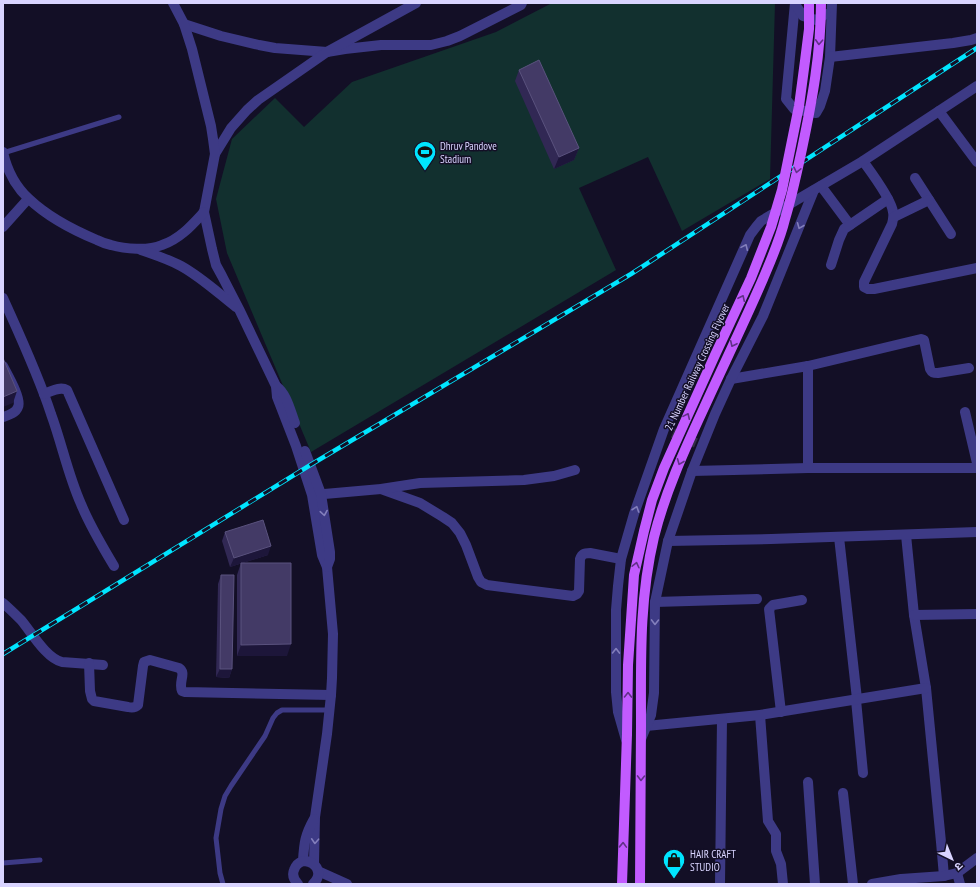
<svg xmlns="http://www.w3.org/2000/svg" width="980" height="887" font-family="'PT Sans Narrow','Noto Sans Devanagari',sans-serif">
<rect width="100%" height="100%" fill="#130f26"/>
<path fill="#12302f" d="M 552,3 L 775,3 L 770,179 L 682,231 L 648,157 L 579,188 L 616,270 L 311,452 L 227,253 L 216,199 L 232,139 L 275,98 L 304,127 L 352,82 L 496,32 Z"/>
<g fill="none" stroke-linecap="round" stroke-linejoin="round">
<path stroke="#312d47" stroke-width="10" stroke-dasharray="10 5" stroke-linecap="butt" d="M 673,433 L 696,443"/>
<g stroke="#3d3a85" stroke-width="5">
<path d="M 3,153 L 119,117"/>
<path d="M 3,863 L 40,860"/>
<path d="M 223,884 L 220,873 L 216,838 L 221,809 L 225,796 L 231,786 L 265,736 L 273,718 L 277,713 L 282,710 L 329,710"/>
</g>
<g stroke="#3d3a85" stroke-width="10">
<path d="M 795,3 L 786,99 L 794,109 L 816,113 L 820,106 L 825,91 L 830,57 L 832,3"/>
<path d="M 795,4 L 803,16 L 816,20 L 826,14"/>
<path d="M 184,24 L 221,36 L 259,45 L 275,48 L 327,52 L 345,49 L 381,45 L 431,45 L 447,41 L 460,36 L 521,5 L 522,3"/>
<path d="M 830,57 L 953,43 L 971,40 L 977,38"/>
<path d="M 939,111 L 977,162"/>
<path d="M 215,154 L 231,128 L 247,110 L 258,100 L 327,52 L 416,3"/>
<path d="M 863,161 C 871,172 892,200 893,212 C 894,216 893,220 892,224 L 864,282 L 864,287 L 868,289 L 874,289 L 977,268"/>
<path d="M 915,178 L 951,234"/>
<path d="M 821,186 L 850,225"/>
<path d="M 894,217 L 929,200"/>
<path d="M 3,227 L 28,199"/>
<path d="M 831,265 L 839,240 L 844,229 L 888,199"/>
<path d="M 3,298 C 20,336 38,374 51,414 C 62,444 68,475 81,504 C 90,526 102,546 114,566"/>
<path d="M 3,366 C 7,374 22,399 18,407 C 16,413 9,415 3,417"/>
<path d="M 731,379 L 808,366 L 921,339 L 924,340 L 930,369 C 932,373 933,373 938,373 L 969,368"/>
<path d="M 44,394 C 52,391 60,386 67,390 L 124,520"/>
<path d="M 965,412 L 977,463"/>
<path d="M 808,468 L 808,366"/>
<path d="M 692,471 L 808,468 L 977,468"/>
<path d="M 381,489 L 420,503 L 443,517 L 452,523 L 460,533 L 466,545 L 478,577 L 481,582 L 487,585 L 573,596 L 577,594 L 579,591 L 580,559 C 582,554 584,553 590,553 L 621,559"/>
<path d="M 313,495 L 381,489 L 420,483 L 524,480 L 554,476 L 575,470"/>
<path d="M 906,535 L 914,615 L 926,688 L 941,842 L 944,876"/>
<path d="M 839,537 L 857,699 L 856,700 L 863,773"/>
<path d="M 668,541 L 771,539 L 977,532"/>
<path d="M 655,602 L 757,599"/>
<path d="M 3,603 C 9,608 15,614 21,620 C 32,633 46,658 62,662 L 103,665"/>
<path d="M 914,615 L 977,614"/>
<path d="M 89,663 L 90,691 L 92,699 L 94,701 L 128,707 C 132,708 135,708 138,705 L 143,666 L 144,662 L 150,660 L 179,668 C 187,673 178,682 182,691 L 185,692 L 331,695"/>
<path d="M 781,712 L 769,609 L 773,605 L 802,600"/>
<path d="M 760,715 L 768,821 L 776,834 L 776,851 L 781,864 L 783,884"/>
<path d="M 646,726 L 760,715 L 926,688"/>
<path d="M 808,782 L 815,884"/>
<path d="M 843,793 L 853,884"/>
<path d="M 957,873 L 960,884"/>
<path d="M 720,884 L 722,719"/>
<path d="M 872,884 L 901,879 L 944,876 L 957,873 L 977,858"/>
</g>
<g stroke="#3d3a85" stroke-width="10">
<path d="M 173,3 L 184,24 L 192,49 L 211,126 L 213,139 L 215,154 L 204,212 L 212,249 L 216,265 L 222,276 L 239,309 L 276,386 L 277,397 L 296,446 L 312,495 L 322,555 L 327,567 L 333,634 L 332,678 L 331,695 L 327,734 L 315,817 L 314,864"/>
<path d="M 3,152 C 7,170 16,187 29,199 C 48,217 73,230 97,240 C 101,242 106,244 111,245 C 125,249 148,251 162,245 C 180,239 192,225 204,212"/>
<path d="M 141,250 C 155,255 168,259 181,266 C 201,277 218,293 236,307"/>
<path d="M 276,386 C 287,394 290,410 295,423"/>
<path d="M 305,451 L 321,494 L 330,552 L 330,559 L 327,567"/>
<path d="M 641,739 L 651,715 L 654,693 L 655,602 L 668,541 L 692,471 L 715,414 L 731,379 L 763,316 L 814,190"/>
<path d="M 626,740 L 618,712 L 616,692 L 616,610 L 618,586 L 621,559 L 634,514 L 664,429 L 750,235 L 756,227 L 761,221 L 863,161 L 977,86"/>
<path d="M 303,861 C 304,843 305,835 314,819"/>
<path d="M 318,871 L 347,884"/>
<path d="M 298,884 C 294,880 292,875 294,870 C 301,850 330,868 313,884"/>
</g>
<g stroke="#c25bff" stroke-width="10">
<path d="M 622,884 L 627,734"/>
<path d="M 640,884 L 641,725"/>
</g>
<g stroke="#00e5ff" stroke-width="4.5">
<path id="rail" d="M 3,654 L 312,464 L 631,274 L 977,48"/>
</g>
<use href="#rail" stroke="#130f26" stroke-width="3" stroke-dasharray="9" stroke-linecap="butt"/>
<g stroke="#c25bff" stroke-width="10">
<path d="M 641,725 C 641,661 639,600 654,537 C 665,493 684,451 703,410 C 723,366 744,323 763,279 C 771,260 780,240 785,219 C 792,196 797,172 802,149 C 812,101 821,53 821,3"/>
<path d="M 627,734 L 628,665 L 634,575 L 644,531 L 652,500 L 664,468 L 715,355 L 751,278 L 771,227 L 782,190 L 799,106 L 805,61 L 809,29 L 809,3"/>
</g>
</g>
<g fill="#312854">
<path d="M 519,70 L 579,148 L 574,160 L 554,169 L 515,81 Z"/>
<path d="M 225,532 L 268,555 L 230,567 L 222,541 Z"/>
<path d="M 241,563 L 287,656 L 237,656 L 237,575 Z"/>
<path d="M 221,575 L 232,669 L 229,678 L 216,677 L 218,584 Z"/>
</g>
<g fill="#1d163a">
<path d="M 579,148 L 574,160 L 554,169 L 559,157 Z"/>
<path d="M 17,391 L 13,403 L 3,407 L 3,397 Z"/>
<path d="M 271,546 L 268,555 L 230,567 L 234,558 Z"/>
<path d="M 291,644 L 287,656 L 237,656 L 241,645 Z"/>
<path d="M 220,669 L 232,669 L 229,678 L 216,677 Z"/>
</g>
<g fill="#433a66" stroke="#5a527e">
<path d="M 539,60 L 579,148 L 559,157 L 519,70 Z"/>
<path d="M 3,358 L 17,391 L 3,397 Z"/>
<path d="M 263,520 L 271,546 L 234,558 L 225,532 Z"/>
<path d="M 241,563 L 291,563 L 291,644 L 241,645 Z"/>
<path d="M 221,575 L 234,575 L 232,669 L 220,669 Z"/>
</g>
<defs><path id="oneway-chevron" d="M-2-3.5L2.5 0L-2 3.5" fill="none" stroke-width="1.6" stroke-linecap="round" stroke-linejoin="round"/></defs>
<g stroke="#623188">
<use href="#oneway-chevron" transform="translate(819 42) rotate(93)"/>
<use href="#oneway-chevron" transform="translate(797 170) rotate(102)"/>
<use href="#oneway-chevron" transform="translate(742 298) rotate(-65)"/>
<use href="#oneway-chevron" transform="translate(733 344) rotate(115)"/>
<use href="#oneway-chevron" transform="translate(687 416) rotate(-66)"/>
<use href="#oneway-chevron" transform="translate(680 462) rotate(112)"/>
<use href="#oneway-chevron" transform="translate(636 565) rotate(-77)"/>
<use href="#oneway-chevron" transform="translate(628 695) rotate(-89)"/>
<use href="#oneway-chevron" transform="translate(641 778) rotate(91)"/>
<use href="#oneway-chevron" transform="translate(623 845) rotate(-88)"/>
</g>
<g stroke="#837fbc">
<use href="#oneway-chevron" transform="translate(800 226) rotate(112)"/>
<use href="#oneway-chevron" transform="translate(745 247) rotate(-66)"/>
<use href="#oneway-chevron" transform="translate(636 509) rotate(-71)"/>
<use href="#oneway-chevron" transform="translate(324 513) rotate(81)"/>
<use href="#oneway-chevron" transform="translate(655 622) rotate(91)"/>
<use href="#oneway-chevron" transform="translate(616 651) rotate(-89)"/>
<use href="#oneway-chevron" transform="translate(315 841) rotate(93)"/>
</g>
<defs>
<g id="stadium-pin" transform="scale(1.15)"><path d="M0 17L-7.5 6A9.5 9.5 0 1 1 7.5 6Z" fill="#00e5ff" stroke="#130f26"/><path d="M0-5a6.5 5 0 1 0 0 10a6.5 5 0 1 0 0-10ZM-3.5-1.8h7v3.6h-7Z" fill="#111"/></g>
<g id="shop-pin" transform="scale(1.15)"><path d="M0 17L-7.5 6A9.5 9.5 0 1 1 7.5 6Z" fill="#00e5ff" stroke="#130f26"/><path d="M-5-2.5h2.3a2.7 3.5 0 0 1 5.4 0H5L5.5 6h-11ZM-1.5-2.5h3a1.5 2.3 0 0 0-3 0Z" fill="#111"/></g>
</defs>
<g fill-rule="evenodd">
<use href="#stadium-pin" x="425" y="152"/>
<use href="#shop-pin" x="674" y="860"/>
</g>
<g text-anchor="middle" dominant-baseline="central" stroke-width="3" stroke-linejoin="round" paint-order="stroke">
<g font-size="11" fill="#d9d4ff" stroke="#130f26" text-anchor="start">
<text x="440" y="146">Dhruv Pandove<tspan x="440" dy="13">Stadium</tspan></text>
<text x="690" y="854">HAIR CRAFT<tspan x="690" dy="13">STUDIO</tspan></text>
</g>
<g font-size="11" fill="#d9d4ff" stroke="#130f26">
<text transform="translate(697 367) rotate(-65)">21 Number Railway Crossing Flyover</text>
</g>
</g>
<rect width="980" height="887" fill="none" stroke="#d9d4ff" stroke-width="8"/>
<g transform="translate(952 859) rotate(137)" stroke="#130f26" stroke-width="3" paint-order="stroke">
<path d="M0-3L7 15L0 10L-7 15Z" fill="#d9d4ff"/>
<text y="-6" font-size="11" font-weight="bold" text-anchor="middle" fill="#d9d4ff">उ</text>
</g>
</svg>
